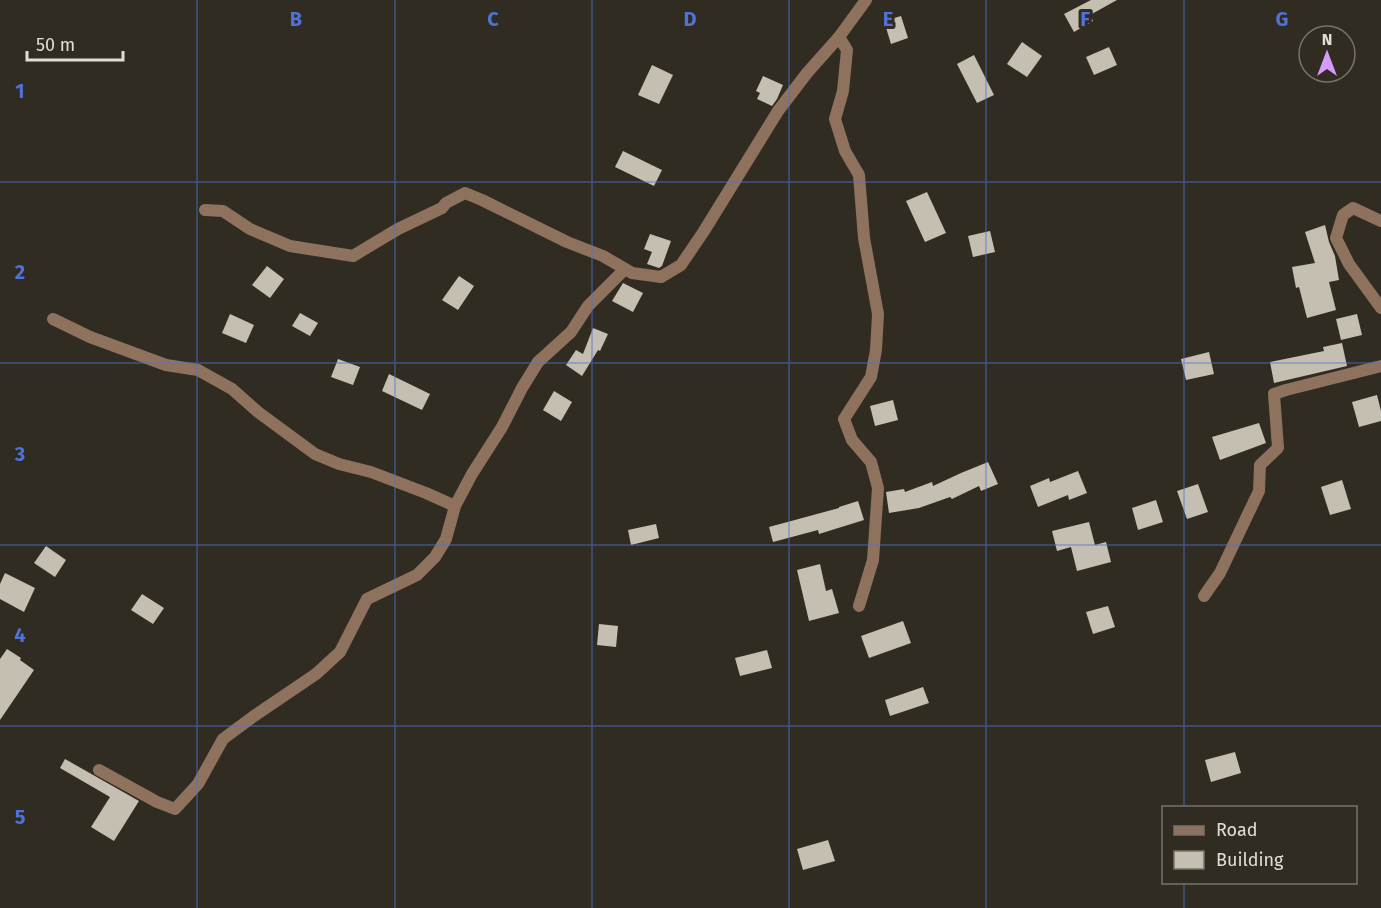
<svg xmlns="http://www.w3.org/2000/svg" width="1381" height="908" font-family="'Fira Sans',sans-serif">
<rect width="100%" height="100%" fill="#312c21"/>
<g fill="#c5bfb1">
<path d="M 1091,0 L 1117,0 L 1090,15 L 1093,21 L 1074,32 L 1064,14 Z"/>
<path d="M 901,16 L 908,38 L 891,44 L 884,21 Z"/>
<path d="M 1022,42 L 1042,56 L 1027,77 L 1007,64 Z"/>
<path d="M 1109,47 L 1117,65 L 1094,75 L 1086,57 Z"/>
<path d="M 974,55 L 994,95 L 977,103 L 957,64 Z"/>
<path d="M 652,65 L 673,75 L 659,104 L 638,95 Z"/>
<path d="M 763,76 L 783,85 L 777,99 L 772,106 L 757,99 L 760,93 L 756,91 Z"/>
<path d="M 623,151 L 662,170 L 654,186 L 615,167 Z"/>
<path d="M 927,192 L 946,233 L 925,242 L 906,201 Z"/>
<path d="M 1325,225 L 1329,242 L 1335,256 L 1339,280 L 1329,282 L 1336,310 L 1307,318 L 1299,287 L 1296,288 L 1292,267 L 1315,263 L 1305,232 Z"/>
<path d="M 990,231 L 995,252 L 973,257 L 968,236 Z"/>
<path d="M 650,234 L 671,241 L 662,266 L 659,268 L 647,264 L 652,252 L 644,249 Z"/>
<path d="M 267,266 L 284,279 L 270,298 L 252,285 Z"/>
<path d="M 459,276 L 474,286 L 458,310 L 442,300 Z"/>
<path d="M 623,283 L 643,293 L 633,312 L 612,301 Z"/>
<path d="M 300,313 L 318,323 L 310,336 L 292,326 Z"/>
<path d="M 230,314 L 254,325 L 246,343 L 222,333 Z"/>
<path d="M 1357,314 L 1362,335 L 1341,340 L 1336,319 Z"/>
<path d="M 593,328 L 608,334 L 600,351 L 598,350 L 582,376 L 566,365 L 576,350 L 583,354 Z"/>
<path d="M 1342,343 L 1347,366 L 1274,383 L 1270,362 L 1324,351 L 1323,347 Z"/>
<path d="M 1209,352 L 1214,374 L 1186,380 L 1181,359 Z"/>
<path d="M 338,359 L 360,367 L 353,385 L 331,377 Z"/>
<path d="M 389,374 L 430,394 L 422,410 L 382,391 Z"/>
<path d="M 554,391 L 572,402 L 561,421 L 543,410 Z"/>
<path d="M 1377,395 L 1381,411 L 1381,421 L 1359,427 L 1352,402 Z"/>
<path d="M 893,400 L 898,420 L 875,426 L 870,406 Z"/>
<path d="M 1259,423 L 1266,443 L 1220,460 L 1212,437 Z"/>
<path d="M 988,462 L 998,484 L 981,491 L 979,486 L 952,499 L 950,497 L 919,508 L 889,513 L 886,492 L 904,489 L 905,492 L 932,482 L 933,486 L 961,473 Z"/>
<path d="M 1078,471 L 1087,493 L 1069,500 L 1068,495 L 1038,507 L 1030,486 L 1049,478 L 1050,482 Z"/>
<path d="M 1342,480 L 1351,509 L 1330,515 L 1321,487 Z"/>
<path d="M 1198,484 L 1208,512 L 1187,519 L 1177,491 Z"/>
<path d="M 1156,500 L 1163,522 L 1138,530 L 1132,508 Z"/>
<path d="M 858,501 L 864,520 L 819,534 L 818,530 L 773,542 L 769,527 L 839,508 L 839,507 Z"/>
<path d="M 1089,522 L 1095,545 L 1106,542 L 1111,562 L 1077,571 L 1071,547 L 1057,551 L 1052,531 Z"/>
<path d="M 656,524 L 659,538 L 631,545 L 628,530 Z"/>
<path d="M 46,546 L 66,560 L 55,577 L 34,563 Z"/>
<path d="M 820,564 L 826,591 L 832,589 L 839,613 L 809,621 L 797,570 Z"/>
<path d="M 5,573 L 35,588 L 24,612 L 0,599 L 0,584 Z"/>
<path d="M 142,594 L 164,608 L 153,624 L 131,610 Z"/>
<path d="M 1108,606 L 1115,627 L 1093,634 L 1086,612 Z"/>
<path d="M 903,621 L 911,643 L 869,658 L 861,636 Z"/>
<path d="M 599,624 L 618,626 L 616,647 L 597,645 Z"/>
<path d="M 7,649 L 21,658 L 20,660 L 34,670 L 0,720 L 0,659 Z"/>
<path d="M 767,650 L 772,668 L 740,676 L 735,658 Z"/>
<path d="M 923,687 L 929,703 L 890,716 L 885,700 Z"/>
<path d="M 1235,752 L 1241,773 L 1211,782 L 1205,760 Z"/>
<path d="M 65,759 L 139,801 L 114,841 L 91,827 L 110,797 L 60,768 Z"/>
<path d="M 828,840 L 835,861 L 803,870 L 797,849 Z"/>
</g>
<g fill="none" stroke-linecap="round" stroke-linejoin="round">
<g stroke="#8e725e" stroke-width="12">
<path d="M 839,37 L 847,50 L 843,91 L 835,119 L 845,151 L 859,175 L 864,238 L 878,314 L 876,350 L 871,377 L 844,419 L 852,440 L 871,462 L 878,488 L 873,560 L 859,606"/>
<path d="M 205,210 L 223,211 L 250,229 L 290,246 L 353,256 L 398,229 L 442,208 L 446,203 L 465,193 L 482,200 L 567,242 L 603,256 L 632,273 L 661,277 L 681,265 L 704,231 L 778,111 L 807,73 L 839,37 L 866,0"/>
<path d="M 1381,221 L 1353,208 L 1343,215 L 1336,238 L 1349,264 L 1381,308"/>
<path d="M 53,319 L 90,337 L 166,365 L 198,370 L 232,389 L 258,412 L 315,454 L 339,464 L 371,472 L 426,493 L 455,506 L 472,474 L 502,427 L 522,388 L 538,362 L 571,332 L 588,306 L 625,269"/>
<path d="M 1204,596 L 1220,573 L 1259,491 L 1260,465 L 1278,448 L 1274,394 L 1286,390 L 1381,366"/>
<path d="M 99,770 L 157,802 L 175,809 L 198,784 L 223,739 L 254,716 L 316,674 L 340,652 L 367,599 L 417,575 L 435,557 L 446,539 L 455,506"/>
</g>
</g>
<path fill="none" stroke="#4e72d8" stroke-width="1.5" stroke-opacity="0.55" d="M 197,0 L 197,908M 395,0 L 395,908M 592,0 L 592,908M 789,0 L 789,908M 986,0 L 986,908M 1184,0 L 1184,808M 0,182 L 1381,182M 0,363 L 1381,363M 0,545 L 1381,545M 0,726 L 1381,726M 1184,882 L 1184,908"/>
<g font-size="20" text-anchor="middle" font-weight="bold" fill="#4e72d8" stroke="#312c21" stroke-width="6" stroke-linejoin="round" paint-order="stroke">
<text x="296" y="26">B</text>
<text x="493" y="26">C</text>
<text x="690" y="26">D</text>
<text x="888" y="26">E</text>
<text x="1085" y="26">F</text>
<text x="1282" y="26">G</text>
<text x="20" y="98">1</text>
<text x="20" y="279">2</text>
<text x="20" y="461">3</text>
<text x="20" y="642">4</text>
<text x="20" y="824">5</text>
</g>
<rect x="1162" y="806" width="195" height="78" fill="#312c21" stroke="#777369" stroke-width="1.5"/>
<rect x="1174" y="826" width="30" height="9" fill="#8e725e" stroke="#777369" stroke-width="1.5"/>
<text x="1216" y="836" font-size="18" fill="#e1ddd6">Road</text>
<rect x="1174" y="851" width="30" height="18" fill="#c5bfb1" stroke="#777369" stroke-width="1.5"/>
<text x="1216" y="866" font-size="18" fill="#e1ddd6">Building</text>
<g transform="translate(1327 54)"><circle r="28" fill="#312c21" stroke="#777369" stroke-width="1.5"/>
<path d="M0-4.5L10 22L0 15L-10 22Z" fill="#d69bfa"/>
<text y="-9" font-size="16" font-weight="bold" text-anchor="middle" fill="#e1ddd6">N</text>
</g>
<path d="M27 51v9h96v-9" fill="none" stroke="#e1ddd6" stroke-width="3"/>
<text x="36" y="51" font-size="18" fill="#e1ddd6" stroke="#312c21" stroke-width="4.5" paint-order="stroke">50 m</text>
</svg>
